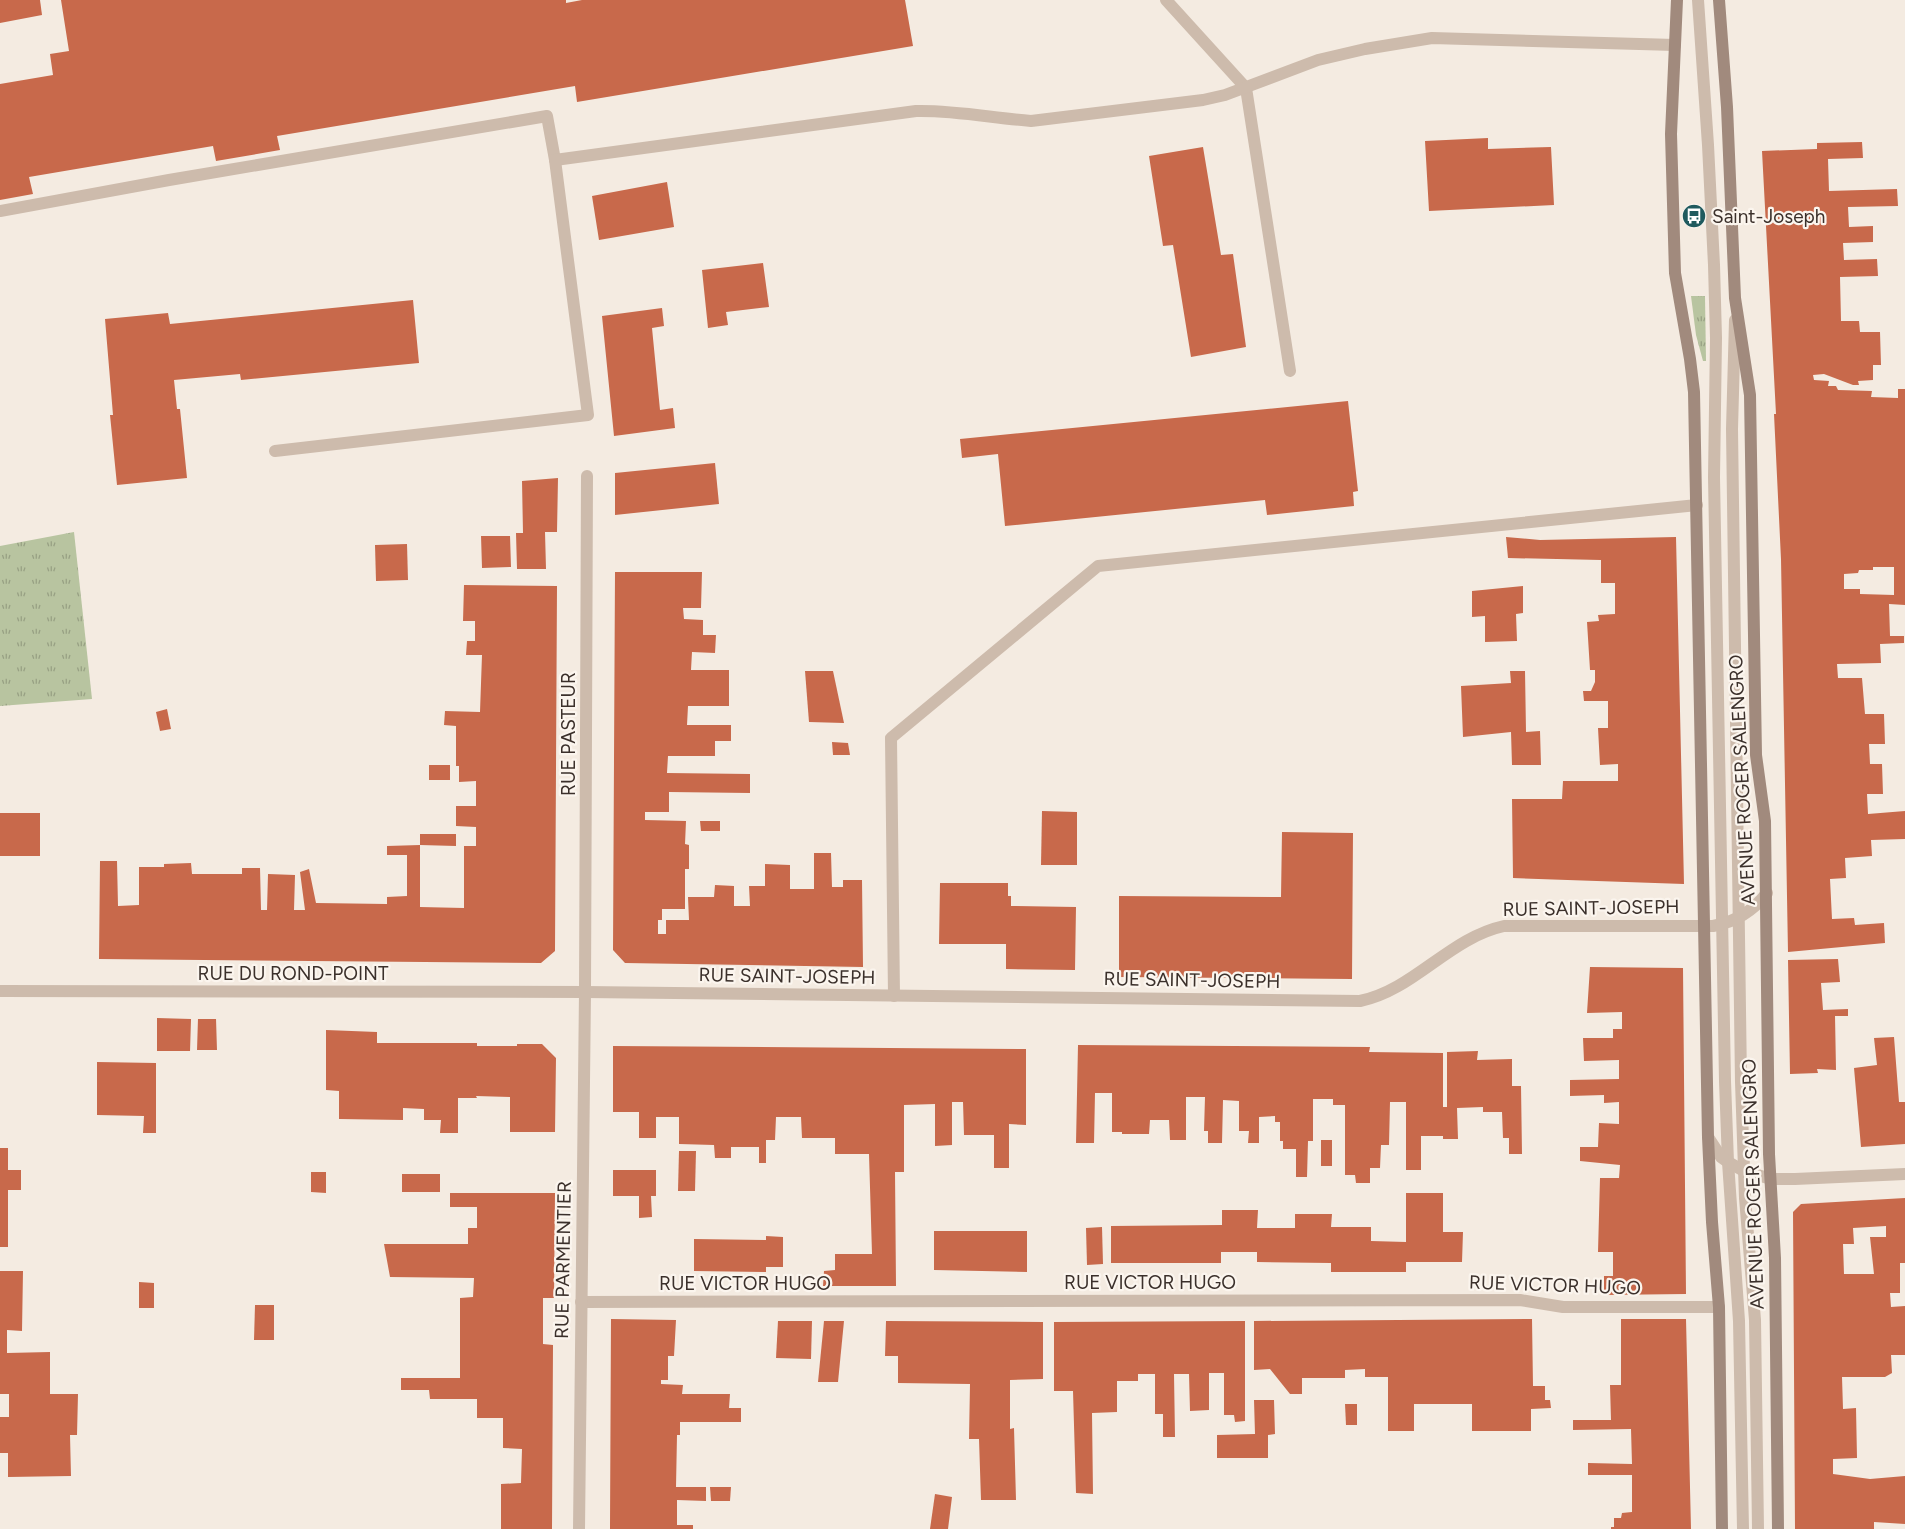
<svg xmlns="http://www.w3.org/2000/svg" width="1905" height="1529" font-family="Figtree,sans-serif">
<defs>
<pattern id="grass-tufts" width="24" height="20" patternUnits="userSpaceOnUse" patternTransform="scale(1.25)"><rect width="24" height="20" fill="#b8c4a0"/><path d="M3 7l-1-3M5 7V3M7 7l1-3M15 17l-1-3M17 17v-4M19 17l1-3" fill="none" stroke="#97a083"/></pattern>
</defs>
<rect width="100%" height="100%" fill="#f4ebe1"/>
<g fill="url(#grass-tufts)">
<path d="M 1691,296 L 1705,296 L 1706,361 L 1703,361 L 1696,335 Z"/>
<path d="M 74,532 L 92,699 L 0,706 L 0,546 Z"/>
</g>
<g fill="#c8694b" fill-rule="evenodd">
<path d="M 0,0 L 40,0 L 42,15 L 0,23 Z"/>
<path d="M 61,0 L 566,0 L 566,3 L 582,0 L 905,0 L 913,46 L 577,102 L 575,86 L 277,136 L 280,150 L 216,161 L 213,146 L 88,167 L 29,177 L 33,194 L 0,200 L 0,84 L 53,75 L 50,54 L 69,51 Z"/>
<path d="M 1488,138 L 1488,149 L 1551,147 L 1554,205 L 1429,211 L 1425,141 Z"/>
<path d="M 1862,142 L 1863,158 L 1828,159 L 1829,191 L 1897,189 L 1898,206 L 1848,207 L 1849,227 L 1873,226 L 1873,242 L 1843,243 L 1844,260 L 1877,259 L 1878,276 L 1840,277 L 1841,321 L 1859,321 L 1860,332 L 1880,332 L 1881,365 L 1873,365 L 1873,380 L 1858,381 L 1859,385 L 1853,385 L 1824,374 L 1813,375 L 1814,380 L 1829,381 L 1828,386 L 1836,386 L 1838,390 L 1872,391 L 1871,397 L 1898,398 L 1898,389 L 1905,389 L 1905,605 L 1889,604 L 1890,636 L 1904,636 L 1904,643 L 1880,644 L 1881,663 L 1837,664 L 1838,678 L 1862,678 L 1865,714 L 1884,714 L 1885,744 L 1869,744 L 1870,764 L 1882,764 L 1883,794 L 1867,794 L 1868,814 L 1905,811 L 1905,839 L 1871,840 L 1872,856 L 1845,858 L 1846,878 L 1830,879 L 1832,919 L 1854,918 L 1855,925 L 1884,923 L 1885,943 L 1788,952 L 1781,559 L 1774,414 L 1776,414 L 1762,151 L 1817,149 L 1817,143 ZM 1873,567 L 1894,567 L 1894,595 L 1860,594 L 1860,589 L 1844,589 L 1844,574 L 1858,573 L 1859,570 L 1873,570 Z"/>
<path d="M 1203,147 L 1221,255 L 1233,254 L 1246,347 L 1191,357 L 1173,245 L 1163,246 L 1149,156 Z"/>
<path d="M 667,182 L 674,227 L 599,240 L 592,196 Z"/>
<path d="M 763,263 L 769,307 L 726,312 L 728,325 L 708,328 L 702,270 Z"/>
<path d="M 413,300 L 419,363 L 241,380 L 240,374 L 174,380 L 177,409 L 180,409 L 187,478 L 117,485 L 110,415 L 113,415 L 105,319 L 168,313 L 170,324 Z"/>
<path d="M 662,308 L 664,326 L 652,328 L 660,410 L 673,408 L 675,428 L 614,436 L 602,316 Z"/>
<path d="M 1348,401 L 1358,491 L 1353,492 L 1354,506 L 1267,515 L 1265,500 L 1005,526 L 998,454 L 962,458 L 960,439 Z"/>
<path d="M 715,463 L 719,504 L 615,515 L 615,473 Z"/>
<path d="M 558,478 L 557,532 L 545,532 L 546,569 L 517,569 L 516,533 L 523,533 L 522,481 Z"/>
<path d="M 481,536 L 510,536 L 511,567 L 482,568 Z"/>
<path d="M 1506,537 L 1540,540 L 1676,537 L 1684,884 L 1513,878 L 1512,799 L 1562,799 L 1563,781 L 1618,781 L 1618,764 L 1600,765 L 1598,728 L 1608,728 L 1608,701 L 1584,701 L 1583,691 L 1591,691 L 1595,682 L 1595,670 L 1590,670 L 1587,622 L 1599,621 L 1598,615 L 1615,614 L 1615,583 L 1601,583 L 1601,560 L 1508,558 Z"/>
<path d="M 407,544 L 408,580 L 376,581 L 375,545 Z"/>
<path d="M 615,572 L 702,572 L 701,608 L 683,608 L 684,619 L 703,620 L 703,635 L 716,635 L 715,653 L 692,652 L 691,670 L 729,670 L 729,706 L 688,706 L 687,725 L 731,725 L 731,741 L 715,741 L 715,756 L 668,756 L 667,773 L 750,774 L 750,793 L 669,792 L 669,812 L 645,812 L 645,820 L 686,821 L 685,844 L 689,845 L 689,869 L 685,869 L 685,909 L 662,909 L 662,920 L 658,920 L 658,934 L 666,934 L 666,920 L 689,920 L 688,897 L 714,897 L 715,885 L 734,886 L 734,906 L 750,906 L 749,886 L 765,886 L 765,864 L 790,865 L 790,889 L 814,889 L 814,853 L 831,853 L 832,887 L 843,887 L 843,880 L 862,880 L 863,967 L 625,963 L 613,950 Z"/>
<path d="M 464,585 L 557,586 L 555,951 L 541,963 L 99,959 L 100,861 L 117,861 L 118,906 L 139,905 L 139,867 L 164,867 L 164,864 L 191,863 L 192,874 L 242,874 L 242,868 L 260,868 L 261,910 L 267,910 L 268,874 L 295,875 L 294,910 L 305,910 L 300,872 L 309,869 L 316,903 L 387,904 L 387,897 L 407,896 L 407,855 L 387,855 L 387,846 L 420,845 L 420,907 L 464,908 L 464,846 L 476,846 L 476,827 L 456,826 L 456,806 L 476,806 L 476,781 L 459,782 L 459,766 L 456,766 L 456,726 L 444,725 L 445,711 L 480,712 L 482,655 L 466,655 L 467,641 L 475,641 L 475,621 L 463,621 Z"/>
<path d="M 1523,586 L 1523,613 L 1516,614 L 1517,641 L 1485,642 L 1485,616 L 1472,617 L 1472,591 Z"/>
<path d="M 805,671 L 833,671 L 844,723 L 809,722 Z"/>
<path d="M 1510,671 L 1525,671 L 1526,732 L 1540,731 L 1541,765 L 1512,765 L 1511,732 L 1463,737 L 1461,686 L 1511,683 Z"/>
<path d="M 167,709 L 171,729 L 160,731 L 156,712 Z"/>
<path d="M 832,742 L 848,743 L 850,755 L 833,755 Z"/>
<rect x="429" y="765" width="21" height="15"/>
<path d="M 1042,811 L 1077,812 L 1077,865 L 1041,865 Z"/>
<rect x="0" y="813" width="40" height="43"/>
<path d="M 700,821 L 720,821 L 720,831 L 701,831 Z"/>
<path d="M 1282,832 L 1353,833 L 1352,979 L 1119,977 L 1119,896 L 1281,897 Z"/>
<path d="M 420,834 L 456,834 L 456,846 L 420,845 Z"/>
<path d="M 940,883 L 1008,883 L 1008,896 L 1011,896 L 1011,906 L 1076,907 L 1075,970 L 1006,969 L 1006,944 L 939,944 Z"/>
<path d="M 1838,959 L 1840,982 L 1821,983 L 1823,1010 L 1848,1009 L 1848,1016 L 1835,1016 L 1836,1070 L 1817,1069 L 1818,1073 L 1790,1074 L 1788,960 Z"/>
<path d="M 1590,967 L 1683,968 L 1686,1294 L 1604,1295 L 1604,1276 L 1613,1276 L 1613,1252 L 1598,1252 L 1600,1178 L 1619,1178 L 1620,1165 L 1580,1161 L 1580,1147 L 1598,1147 L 1599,1123 L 1619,1124 L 1619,1102 L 1604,1103 L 1604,1095 L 1570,1096 L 1570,1080 L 1619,1079 L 1619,1060 L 1584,1061 L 1583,1038 L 1613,1038 L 1613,1029 L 1622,1029 L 1622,1012 L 1587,1013 Z"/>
<path d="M 157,1018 L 191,1019 L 190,1051 L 157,1051 Z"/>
<path d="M 198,1019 L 216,1019 L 217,1050 L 197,1050 Z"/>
<path d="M 326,1030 L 377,1032 L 377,1043 L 477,1043 L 477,1046 L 517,1046 L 517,1044 L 542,1044 L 556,1058 L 555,1132 L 510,1132 L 510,1097 L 476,1096 L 477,1098 L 458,1098 L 458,1133 L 440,1133 L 441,1120 L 424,1120 L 424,1109 L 403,1108 L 403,1120 L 339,1119 L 339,1091 L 326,1090 Z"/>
<path d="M 1894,1037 L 1899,1102 L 1905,1102 L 1905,1144 L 1861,1147 L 1854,1068 L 1877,1065 L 1874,1038 Z"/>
<path d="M 1078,1045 L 1370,1047 L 1369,1052 L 1443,1053 L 1443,1107 L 1447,1107 L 1447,1052 L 1478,1051 L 1477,1060 L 1512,1059 L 1512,1086 L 1521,1086 L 1522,1154 L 1509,1154 L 1509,1138 L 1503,1138 L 1502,1112 L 1483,1112 L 1483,1107 L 1457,1108 L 1458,1139 L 1443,1139 L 1443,1136 L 1421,1136 L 1421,1170 L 1406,1170 L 1406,1102 L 1390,1102 L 1389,1145 L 1381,1145 L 1380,1168 L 1370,1168 L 1370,1183 L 1356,1183 L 1355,1175 L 1345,1175 L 1345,1105 L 1333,1105 L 1333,1099 L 1313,1099 L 1313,1141 L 1308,1141 L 1307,1177 L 1296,1177 L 1296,1149 L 1283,1149 L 1283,1141 L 1280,1141 L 1280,1122 L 1275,1122 L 1275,1116 L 1259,1117 L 1259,1143 L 1248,1143 L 1249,1131 L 1239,1131 L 1239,1101 L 1223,1100 L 1222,1143 L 1208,1143 L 1208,1131 L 1204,1131 L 1205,1097 L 1186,1097 L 1186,1140 L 1170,1140 L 1169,1120 L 1150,1120 L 1149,1134 L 1122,1134 L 1122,1132 L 1112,1132 L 1112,1093 L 1095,1093 L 1094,1143 L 1076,1143 Z"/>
<path d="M 613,1046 L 1026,1049 L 1026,1125 L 1009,1124 L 1009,1168 L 994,1168 L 994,1135 L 964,1135 L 963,1102 L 952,1102 L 952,1145 L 935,1146 L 935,1104 L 904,1105 L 904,1172 L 895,1172 L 896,1286 L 823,1286 L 824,1271 L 835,1270 L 835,1254 L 872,1254 L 869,1154 L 835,1154 L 835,1138 L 802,1138 L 801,1117 L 776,1117 L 775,1140 L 766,1140 L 766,1163 L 759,1163 L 759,1147 L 731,1147 L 731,1158 L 715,1158 L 714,1145 L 679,1144 L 679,1117 L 656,1117 L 656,1138 L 639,1138 L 639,1112 L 613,1112 Z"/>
<path d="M 97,1062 L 156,1063 L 156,1133 L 143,1133 L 144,1116 L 97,1115 Z"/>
<rect x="1321" y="1140" width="11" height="26"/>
<path d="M 0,1148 L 8,1148 L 8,1170 L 21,1170 L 21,1190 L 8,1190 L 8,1247 L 0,1247 Z"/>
<path d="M 679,1151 L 696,1151 L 695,1191 L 678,1191 Z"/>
<path d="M 613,1170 L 656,1170 L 656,1196 L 651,1196 L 652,1217 L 639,1218 L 639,1196 L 613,1196 Z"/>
<path d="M 311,1172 L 326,1172 L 326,1193 L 311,1192 Z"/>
<rect x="402" y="1174" width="38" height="18"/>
<path d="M 450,1193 L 555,1193 L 554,1298 L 543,1298 L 543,1344 L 553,1345 L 552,1529 L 501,1529 L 501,1484 L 521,1483 L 522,1449 L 503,1448 L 503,1418 L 477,1418 L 477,1399 L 430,1399 L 429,1390 L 401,1390 L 401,1378 L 460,1378 L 460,1298 L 473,1297 L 474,1278 L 390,1277 L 384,1244 L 468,1244 L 468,1228 L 477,1228 L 477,1207 L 450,1207 Z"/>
<path d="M 1406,1193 L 1443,1193 L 1443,1232 L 1463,1232 L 1462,1262 L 1406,1262 L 1406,1272 L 1331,1272 L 1331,1263 L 1257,1262 L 1257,1252 L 1221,1252 L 1221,1263 L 1111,1263 L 1111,1226 L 1222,1225 L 1222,1210 L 1258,1210 L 1257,1228 L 1295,1228 L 1295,1214 L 1332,1214 L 1331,1227 L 1371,1227 L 1371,1241 L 1406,1242 Z"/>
<path d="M 1905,1198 L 1905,1263 L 1900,1263 L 1900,1293 L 1890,1293 L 1891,1307 L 1905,1306 L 1905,1355 L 1891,1355 L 1892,1373 L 1885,1377 L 1842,1377 L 1843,1409 L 1856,1408 L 1857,1458 L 1833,1459 L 1833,1474 L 1870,1479 L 1905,1476 L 1905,1524 L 1874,1522 L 1874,1529 L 1795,1529 L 1793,1212 L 1801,1204 ZM 1886,1226 L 1886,1237 L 1870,1237 L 1874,1274 L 1844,1274 L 1843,1244 L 1854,1244 L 1853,1228 Z"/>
<path d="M 1102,1227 L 1103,1264 L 1087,1265 L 1086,1228 Z"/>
<path d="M 934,1231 L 1027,1231 L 1027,1272 L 934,1270 Z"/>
<path d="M 766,1236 L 783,1237 L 783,1267 L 766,1267 L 766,1272 L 694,1271 L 694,1239 L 766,1240 Z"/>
<path d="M 0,1271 L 23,1271 L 22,1331 L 7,1330 L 7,1353 L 50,1352 L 50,1394 L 78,1394 L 77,1435 L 70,1435 L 71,1476 L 8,1477 L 8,1453 L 0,1453 L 0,1417 L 9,1417 L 9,1394 L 0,1394 Z"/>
<path d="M 139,1282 L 154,1283 L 154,1308 L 139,1308 Z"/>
<path d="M 255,1305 L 274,1305 L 274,1340 L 254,1340 Z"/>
<path d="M 611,1319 L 676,1320 L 674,1356 L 668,1356 L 668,1380 L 661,1380 L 661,1384 L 683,1385 L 682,1394 L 730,1394 L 729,1408 L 741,1408 L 741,1422 L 680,1422 L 680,1435 L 677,1435 L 676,1487 L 706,1487 L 706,1501 L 677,1500 L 677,1525 L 693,1525 L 693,1529 L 610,1529 Z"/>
<path d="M 1532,1319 L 1533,1386 L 1545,1386 L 1545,1400 L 1550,1400 L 1551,1408 L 1531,1409 L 1531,1431 L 1472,1431 L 1472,1404 L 1414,1404 L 1414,1431 L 1388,1431 L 1388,1377 L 1365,1377 L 1365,1369 L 1345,1370 L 1345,1378 L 1302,1378 L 1302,1394 L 1290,1394 L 1270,1369 L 1254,1370 L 1254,1321 Z"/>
<path d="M 1621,1319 L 1686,1319 L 1691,1529 L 1611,1529 L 1611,1527 L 1614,1527 L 1614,1518 L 1621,1518 L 1622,1513 L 1632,1512 L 1632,1475 L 1588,1475 L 1588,1463 L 1632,1464 L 1631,1429 L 1573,1430 L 1573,1420 L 1611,1420 L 1610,1385 L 1621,1385 Z"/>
<path d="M 778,1321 L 812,1321 L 811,1359 L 776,1358 Z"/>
<path d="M 824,1321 L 844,1321 L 838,1382 L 818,1382 Z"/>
<path d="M 886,1321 L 1043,1322 L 1043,1379 L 1010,1380 L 1010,1429 L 1014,1428 L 1016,1500 L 981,1500 L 979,1439 L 969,1439 L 970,1384 L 898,1383 L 898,1356 L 885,1356 Z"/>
<path d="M 1245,1321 L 1245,1421 L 1235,1422 L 1234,1415 L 1224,1415 L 1224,1373 L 1209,1373 L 1209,1410 L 1190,1411 L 1189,1374 L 1174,1374 L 1175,1437 L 1163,1437 L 1163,1414 L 1155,1414 L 1155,1374 L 1138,1374 L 1138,1381 L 1117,1381 L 1117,1412 L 1092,1413 L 1093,1494 L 1076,1493 L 1073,1391 L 1054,1391 L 1054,1322 Z"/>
<path d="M 1254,1400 L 1274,1400 L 1275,1434 L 1268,1435 L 1268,1458 L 1217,1458 L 1217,1435 L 1255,1434 Z"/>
<path d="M 1345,1404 L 1357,1404 L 1357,1425 L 1346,1425 Z"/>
<path d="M 710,1487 L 731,1487 L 730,1501 L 711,1501 Z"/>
<path d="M 935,1494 L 952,1497 L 948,1529 L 930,1529 Z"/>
</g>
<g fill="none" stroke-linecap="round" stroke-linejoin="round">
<g stroke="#cdbbac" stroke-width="12">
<path d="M 1166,0 L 1246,88 L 1290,371"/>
<path d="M 1698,0 L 1708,145 L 1714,265 L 1716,338 L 1714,477 L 1725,1081 L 1728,1162 L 1739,1321 L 1743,1529"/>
<path d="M 0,211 L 169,180 L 547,116 L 555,160"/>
<path d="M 1735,320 L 1732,429 L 1741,1082 L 1745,1198 L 1755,1320 L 1758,1529"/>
<path d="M 275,451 L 588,415 L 555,160 L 916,111 C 955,110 992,118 1031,121 L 1203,100 L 1225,95 L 1318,60 L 1365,49 L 1432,38 L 1675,45"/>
<path d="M 894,996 L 891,738 L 1098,566 L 1697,505"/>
</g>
<g stroke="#cdbbac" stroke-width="12">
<path d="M 0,991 L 585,992 L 1360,1001 C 1414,990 1449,938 1504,926 L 1713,926 C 1736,922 1753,911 1767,893"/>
<path d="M 1708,1137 L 1721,1157 L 1728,1162 L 1744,1171 L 1771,1179 L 1795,1179 L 1905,1174"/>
<path d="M 581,1302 L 1520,1300 L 1563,1307 L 1719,1307"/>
<path d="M 579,1529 L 585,992 L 587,476"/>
</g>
<g stroke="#a18a7d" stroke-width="12">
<path d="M 1677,0 L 1671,134 L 1675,273 L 1690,359 L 1694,392 L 1708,1137 L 1712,1222 L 1719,1307 L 1722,1529"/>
<path d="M 1719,0 L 1727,107 L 1735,298 L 1750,395 L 1756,755 L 1765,821 L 1769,1154 L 1775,1258 L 1778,1529"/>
</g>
</g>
<defs>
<g id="bus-disc" transform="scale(1.25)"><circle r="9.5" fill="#1f5a5e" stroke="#fbf5ee"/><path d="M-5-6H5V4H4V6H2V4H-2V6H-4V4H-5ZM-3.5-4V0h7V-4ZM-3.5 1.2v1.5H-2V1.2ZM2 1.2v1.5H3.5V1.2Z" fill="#fff"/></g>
</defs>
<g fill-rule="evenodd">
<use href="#bus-disc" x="1694" y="216"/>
</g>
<g text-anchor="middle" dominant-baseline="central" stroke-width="4.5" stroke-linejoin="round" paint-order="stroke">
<g font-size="19" fill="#3b302b" stroke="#fbf5ee" text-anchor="start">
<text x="1712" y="216">Saint-Joseph</text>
</g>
<g font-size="19" fill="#3b302b" stroke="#fbf5ee">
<text transform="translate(568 734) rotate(-90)">RUE PASTEUR</text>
<text transform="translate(1742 780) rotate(-93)">AVENUE ROGER SALENGRO</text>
<text transform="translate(1591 908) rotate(-1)">RUE SAINT-JOSEPH</text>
<text x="293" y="973">RUE DU ROND-POINT</text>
<text transform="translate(787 976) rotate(1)">RUE SAINT-JOSEPH</text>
<text transform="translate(1192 980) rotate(1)">RUE SAINT-JOSEPH</text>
<text transform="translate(1753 1184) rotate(-92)">AVENUE ROGER SALENGRO</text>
<text transform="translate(563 1260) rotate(-89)">RUE PARMENTIER</text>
<text x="1150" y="1282">RUE VICTOR HUGO</text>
<text x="745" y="1283">RUE VICTOR HUGO</text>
<text transform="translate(1555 1285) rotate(2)">RUE VICTOR HUGO</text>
</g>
</g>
</svg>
